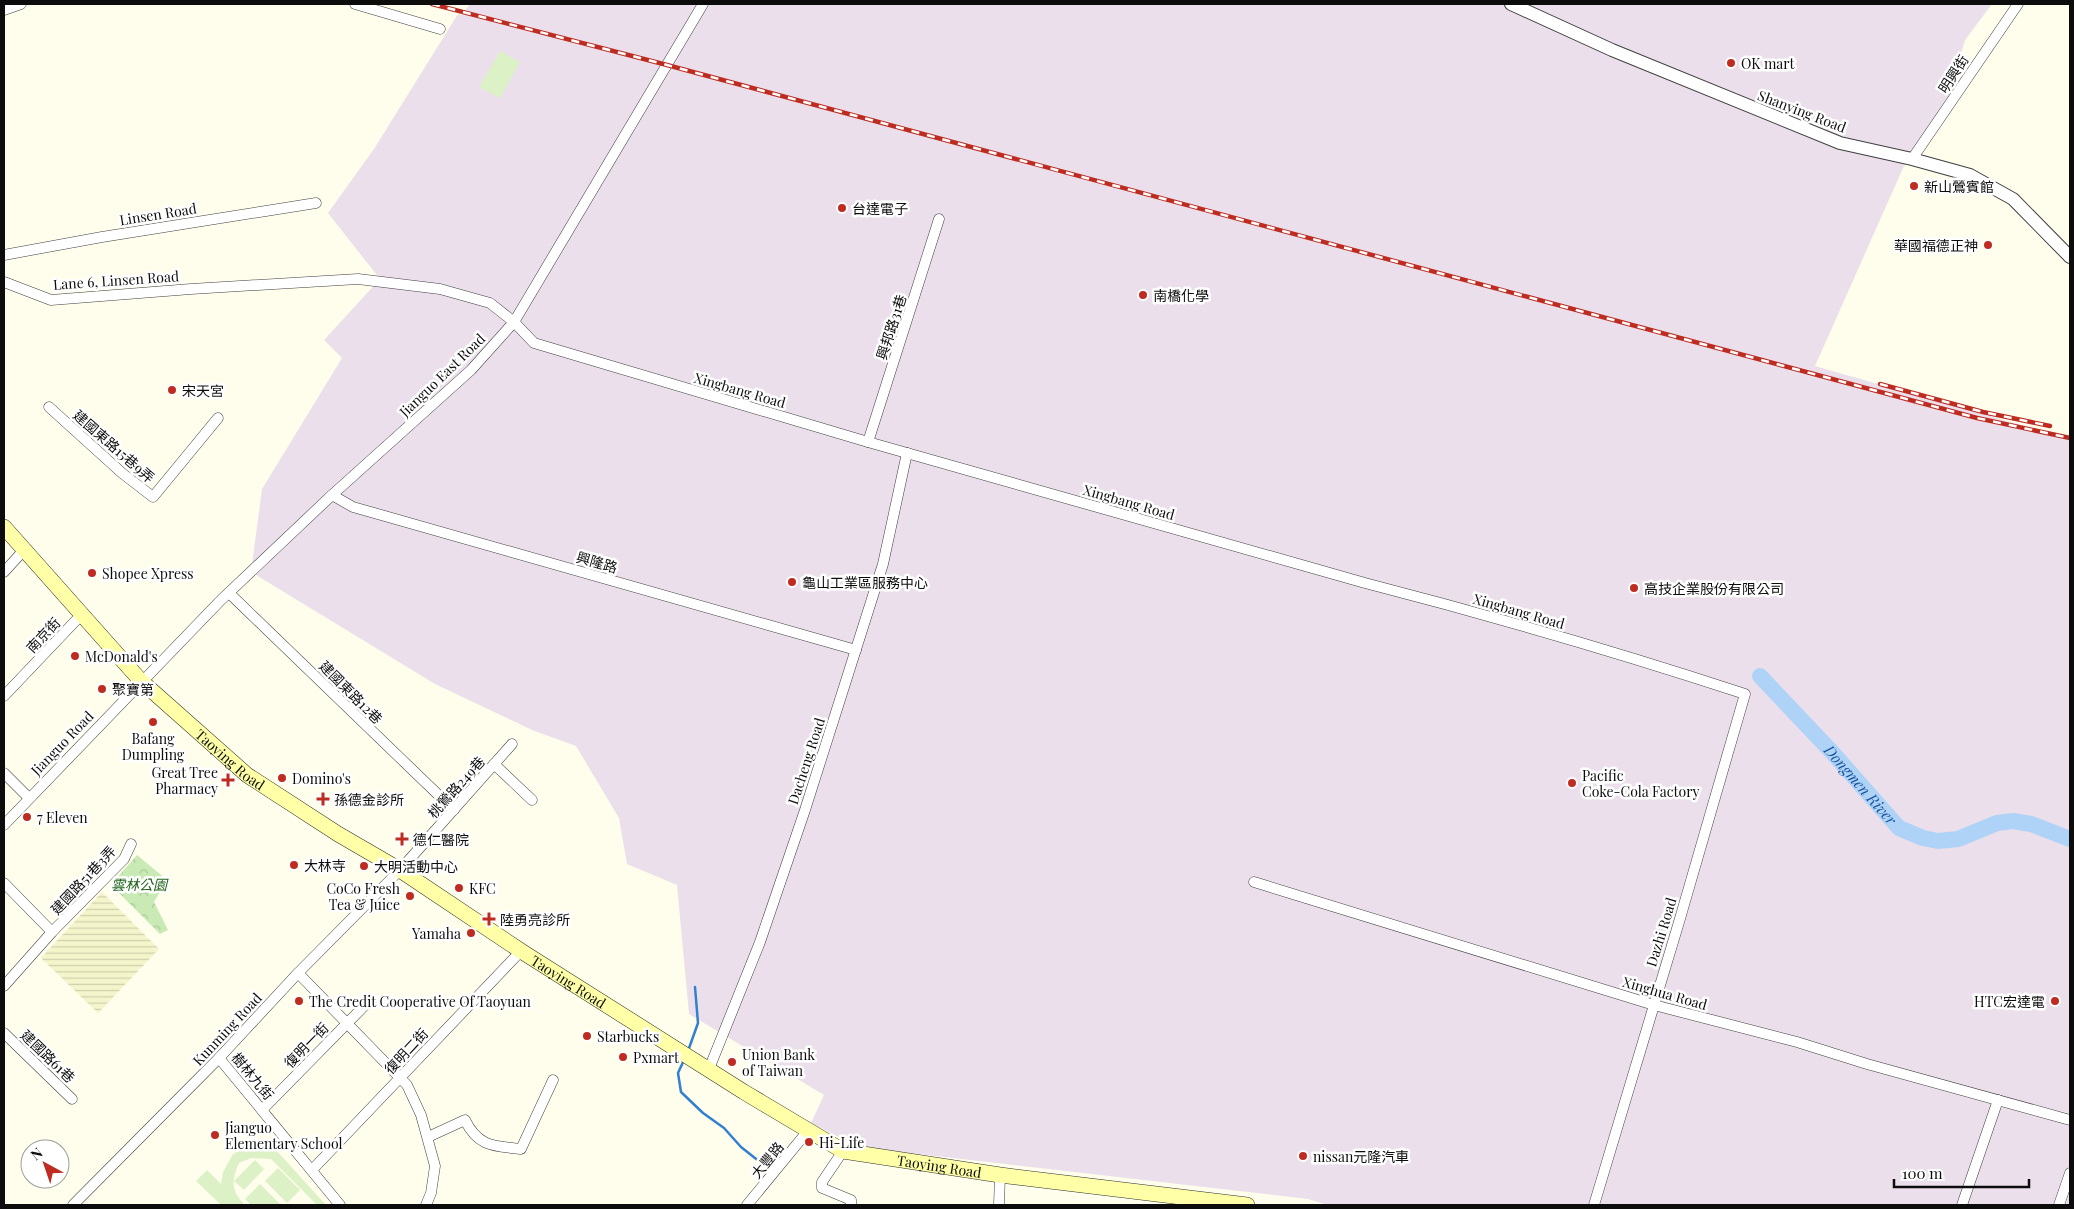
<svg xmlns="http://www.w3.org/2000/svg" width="2074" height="1209" font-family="'Playfair Display','Noto Sans TC',serif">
<defs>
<pattern id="farmland-rules" width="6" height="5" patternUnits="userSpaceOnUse" patternTransform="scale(1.25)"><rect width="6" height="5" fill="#f4f5cb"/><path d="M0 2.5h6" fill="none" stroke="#d0d1ad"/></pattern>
<pattern id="park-crowns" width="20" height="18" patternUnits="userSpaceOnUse" patternTransform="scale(1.25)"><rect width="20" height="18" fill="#c9eab4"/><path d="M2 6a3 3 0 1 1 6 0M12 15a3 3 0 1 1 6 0" fill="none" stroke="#abc89a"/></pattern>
</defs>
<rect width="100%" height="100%" fill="#fffdeb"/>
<path fill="#ebdfeb" d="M 470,4 L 1992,4 L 1965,40 L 1956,71 L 1950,99 L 1903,168 L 1815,366 L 2070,439 L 2070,1205 L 1328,1205 L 1308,1199 L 858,1147 L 811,1123 L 824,1095 L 689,1014 L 677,885 L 627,864 L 619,818 L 576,746 L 532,730 L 435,684 L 251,572 L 262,489 L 342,358 L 324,340 L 380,279 L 328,213 L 374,149 L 458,14 L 462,15 Z"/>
<path fill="url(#farmland-rules)" d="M 102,892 L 159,949 L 98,1013 L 41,958 Z"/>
<path fill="url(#park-crowns)" d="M 137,855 L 167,880 L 154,902 L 168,930 L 160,934 L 115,889 L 115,880 Z"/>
<g fill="#ddf1c6">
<path d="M 500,51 L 520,62 L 500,98 L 479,87 Z"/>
<path d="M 259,1148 L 275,1149 L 326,1205 L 317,1205 L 271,1159 L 251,1158 L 239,1163 C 231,1181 231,1191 245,1205 L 221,1205 L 196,1181 L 207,1170 L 221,1184 L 223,1172 L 233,1154 L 245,1149 Z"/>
<path d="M 255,1160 L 264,1169 L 244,1190 L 234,1181 Z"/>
<path d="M 278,1168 L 300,1190 L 287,1203 L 265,1181 Z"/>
<path d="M 260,1184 L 281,1205 L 251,1205 L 245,1199 Z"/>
</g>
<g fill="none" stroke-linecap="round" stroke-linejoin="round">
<g stroke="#337fd0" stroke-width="2.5">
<path d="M 688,1051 L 698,1023 L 695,987"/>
<path d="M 684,1060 L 678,1073 L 681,1092 L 703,1113 L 724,1128 L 741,1147 L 760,1162 L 771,1166"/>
</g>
<path stroke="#aed3f7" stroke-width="16" id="s1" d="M 1760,676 L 1831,751 L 1899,828 L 1923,838 L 1938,841 L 1958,839 L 1997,823 L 2013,821 L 2031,824 L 2070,839"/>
<g stroke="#3f3f3f" stroke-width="11">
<g id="minor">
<path d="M 355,4 L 440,29"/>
<path d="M 4,10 L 21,4"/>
<path d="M 1912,159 L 2018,4"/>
<path d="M 4,255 L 102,237 L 316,203"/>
<path d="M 4,282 L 51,300 L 191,289 L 358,279 L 440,289 L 490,303 L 514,322 L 534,343 L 868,442 L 1365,583 C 1493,616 1620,653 1745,694 L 1679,922 L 1594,1205"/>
<path d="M 49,407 L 122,473 L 153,497 L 218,418"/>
<path d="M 868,442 L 939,219"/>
<path d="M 332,495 L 353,507 L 856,650"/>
<path d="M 4,572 L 24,550"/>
<path d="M 229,593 L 454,810"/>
<path d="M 4,696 L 82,614"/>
<path d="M 494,764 L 532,800"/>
<path d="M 4,773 L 29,798"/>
<path d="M 4,825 L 221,600 L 332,495 L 471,370 L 514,322 L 703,4"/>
<path d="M 1254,882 L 1654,1005 L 1797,1042 L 1867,1064 L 2070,1120"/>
<path d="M 4,883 L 52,932"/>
<path d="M 298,973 L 407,1085 L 421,1115 L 435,1166 L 431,1193 L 426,1205"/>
<path d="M 4,986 L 52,932 L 124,859 L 131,844"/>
<path d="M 4,1033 L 72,1099"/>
<path d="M 219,1058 L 340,1205"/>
<path d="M 709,1069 L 760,942 L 805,810 L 883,564 L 907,453"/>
<path d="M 263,1109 L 369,1001"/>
<path d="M 428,1137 L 465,1120 C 478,1147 494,1146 521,1149 L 553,1080"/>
<path d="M 843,1151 L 822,1182 L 822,1188 L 851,1200 L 851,1205"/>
<path d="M 312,1170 L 521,951"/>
<path d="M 73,1205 L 219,1058 L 298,973 L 400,870 L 512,744"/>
<path d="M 747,1205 L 807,1132"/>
<path d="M 999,1205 L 1000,1175"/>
<path d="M 1962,1205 L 1998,1100"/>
<path d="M 2059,1205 L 2070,1173"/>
</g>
</g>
<g stroke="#3f3f3f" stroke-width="14">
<path id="tertiary" d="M 1511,4 L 1612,50 L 1840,143 L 1912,159 L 1970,175 L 2013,199 L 2070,257"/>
</g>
<g stroke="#2e2e2e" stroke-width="16">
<g id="secondary">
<path id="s2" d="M 4,527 L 141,681 L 247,775 L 338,834 L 400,870 L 521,951 L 744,1092 L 843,1151 L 1000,1175 L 1247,1205"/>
</g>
</g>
<use href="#minor" stroke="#fff" stroke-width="10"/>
<use href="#tertiary" stroke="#fff" stroke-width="12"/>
<use href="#secondary" stroke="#feffa6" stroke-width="15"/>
<g stroke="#be2c21" stroke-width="4.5">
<g id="rail">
<path d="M 432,4 L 667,65 L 1977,418 L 2070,438"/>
<path d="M 1880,384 L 1983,412 L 2050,426"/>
</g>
</g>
<use href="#rail" stroke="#fff" stroke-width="2.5" stroke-dasharray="8" stroke-linecap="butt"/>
</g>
<g fill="#be2c21" stroke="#fff" stroke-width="2">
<circle cx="1731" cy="63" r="5"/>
<circle cx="1914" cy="186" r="5"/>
<circle cx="842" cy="208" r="5"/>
<circle cx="1988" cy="245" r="5"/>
<circle cx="1143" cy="295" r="5"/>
<circle cx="172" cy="390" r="5"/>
<circle cx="92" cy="573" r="5"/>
<circle cx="792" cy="582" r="5"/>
<circle cx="1634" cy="588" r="5"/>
<circle cx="75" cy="656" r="5"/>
<circle cx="102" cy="689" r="5"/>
<circle cx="153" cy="722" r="5"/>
<circle cx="282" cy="778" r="5"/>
<path d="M225.5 772.5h5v5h5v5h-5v5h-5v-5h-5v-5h5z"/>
<circle cx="1572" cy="783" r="5"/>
<path d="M320.5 791.5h5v5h5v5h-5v5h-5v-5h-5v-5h5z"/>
<circle cx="27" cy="817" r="5"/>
<path d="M399.5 831.5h5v5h5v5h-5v5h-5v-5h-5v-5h5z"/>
<circle cx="294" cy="865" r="5"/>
<circle cx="364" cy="866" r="5"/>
<circle cx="459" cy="888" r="5"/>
<circle cx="410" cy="896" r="5"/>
<path d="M486.5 911.5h5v5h5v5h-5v5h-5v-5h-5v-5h5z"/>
<circle cx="471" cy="933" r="5"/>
<circle cx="299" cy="1001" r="5"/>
<circle cx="2055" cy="1001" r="5"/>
<circle cx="587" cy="1036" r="5"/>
<circle cx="623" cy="1057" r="5"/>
<circle cx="732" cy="1062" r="5"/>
<circle cx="215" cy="1135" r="5"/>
<circle cx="809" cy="1142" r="5"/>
<circle cx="1303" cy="1156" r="5"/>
</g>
<g text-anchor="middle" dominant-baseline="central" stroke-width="5" stroke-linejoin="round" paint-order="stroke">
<g font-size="14" fill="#0c0c0c" stroke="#fff" text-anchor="start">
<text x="1741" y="63">OK mart</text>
<text x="1924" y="186">新山鶯賓館</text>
<text x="852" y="208">台達電子</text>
<text x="1978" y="245" text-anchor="end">華國福德正神</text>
<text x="1153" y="295">南橋化學</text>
<text x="182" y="390">宋天宮</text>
<text x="102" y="573">Shopee Xpress</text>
<text x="802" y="582">龜山工業區服務中心</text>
<text x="1644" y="588">高技企業股份有限公司</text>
<text x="85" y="656">McDonald's</text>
<text x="112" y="689">聚寶第</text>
<text x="153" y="738" text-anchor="middle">Bafang<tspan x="153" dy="16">Dumpling</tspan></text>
<text x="218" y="772" text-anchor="end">Great Tree<tspan x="218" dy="16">Pharmacy</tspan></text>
<text x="1582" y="775">Pacific<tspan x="1582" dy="16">Coke-Cola Factory</tspan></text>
<text x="292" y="778">Domino's</text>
<text x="334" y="799">孫德金診所</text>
<text x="37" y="817">7 Eleven</text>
<text x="413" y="839">德仁醫院</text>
<text x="304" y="865">大林寺</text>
<text x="374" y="866">大明活動中心</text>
<text x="400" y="888" text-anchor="end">CoCo Fresh<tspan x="400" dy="16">Tea &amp; Juice</tspan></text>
<text x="469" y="888">KFC</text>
<text x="500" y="919">陸勇亮診所</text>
<text x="461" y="933" text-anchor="end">Yamaha</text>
<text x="309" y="1001">The Credit Cooperative Of Taoyuan</text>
<text x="2045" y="1001" text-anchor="end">HTC宏達電</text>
<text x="597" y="1036">Starbucks</text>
<text x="742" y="1054">Union Bank<tspan x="742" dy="16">of Taiwan</tspan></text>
<text x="633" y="1057">Pxmart</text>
<text x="225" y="1127">Jianguo<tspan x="225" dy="16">Elementary School</tspan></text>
<text x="819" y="1142">Hi-Life</text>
<text x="1313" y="1156">nissan元隆汽車</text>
</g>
<g font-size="14" fill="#0c0c0c" stroke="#fff">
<text transform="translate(1953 74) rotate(-57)">明興街</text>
<text transform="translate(1802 111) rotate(21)">Shanying Road</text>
<text transform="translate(158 214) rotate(-9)">Linsen Road</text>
<text transform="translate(116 280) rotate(-4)">Lane 6, Linsen Road</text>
<text transform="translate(891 327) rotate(-72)">興邦路31巷</text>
<text transform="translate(442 375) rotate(-44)">Jianguo East Road</text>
<text transform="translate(740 390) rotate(16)">Xingbang Road</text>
<text transform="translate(114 446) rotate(41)">建國東路15巷9弄</text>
<text transform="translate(1129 502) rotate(16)">Xingbang Road</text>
<text transform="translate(597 562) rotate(16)">興隆路</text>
<text transform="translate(1519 611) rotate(16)">Xingbang Road</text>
<text transform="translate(43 635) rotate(-47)">南京街</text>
<text transform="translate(351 692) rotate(45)">建國東路12巷</text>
<text transform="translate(62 743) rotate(-46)">Jianguo Road</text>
<text stroke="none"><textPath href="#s2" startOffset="325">Taoying Road</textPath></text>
<text transform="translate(806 761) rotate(-72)">Dacheng Road</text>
<text transform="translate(456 787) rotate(-48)">桃鶯路249巷</text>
<text transform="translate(83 880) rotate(-47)">建國路51巷3弄</text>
<text transform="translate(1661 932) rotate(-73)">Dazhi Road</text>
<text stroke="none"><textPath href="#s2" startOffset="730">Taoying Road</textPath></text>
<text transform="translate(1665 993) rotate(16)">Xinghua Road</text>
<text transform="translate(227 1029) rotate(-47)">Kunming Road</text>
<text transform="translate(306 1045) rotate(-46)">復明一街</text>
<text transform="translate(406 1051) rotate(-47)">復明二街</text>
<text transform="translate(48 1056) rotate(44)">建國路61巷</text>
<text transform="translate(253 1076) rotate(50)">樹林九街</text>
<text transform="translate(767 1160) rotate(-51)">大豐路</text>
<text stroke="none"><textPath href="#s2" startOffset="1150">Taoying Road</textPath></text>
</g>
<g font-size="14" font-style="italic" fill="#22641b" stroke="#fff">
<text x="139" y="884">雲林公園</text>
</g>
<g font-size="15" font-style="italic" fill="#1351a0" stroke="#fff">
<text stroke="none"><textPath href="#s1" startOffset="148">Dongmen River</textPath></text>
</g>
</g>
<rect width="2074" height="1209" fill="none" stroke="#0c0c0c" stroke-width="10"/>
<g transform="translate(45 1164) rotate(320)"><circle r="24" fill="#ffffff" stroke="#9e9e9e"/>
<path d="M0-4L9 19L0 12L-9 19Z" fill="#be2c21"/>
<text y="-8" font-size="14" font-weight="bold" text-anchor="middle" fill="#0c0c0c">N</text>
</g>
<path d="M1894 1179v8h135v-8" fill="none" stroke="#0c0c0c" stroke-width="2.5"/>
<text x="1902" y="1179" font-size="15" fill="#0c0c0c" stroke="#ffffff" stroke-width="4" paint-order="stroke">100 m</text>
</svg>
